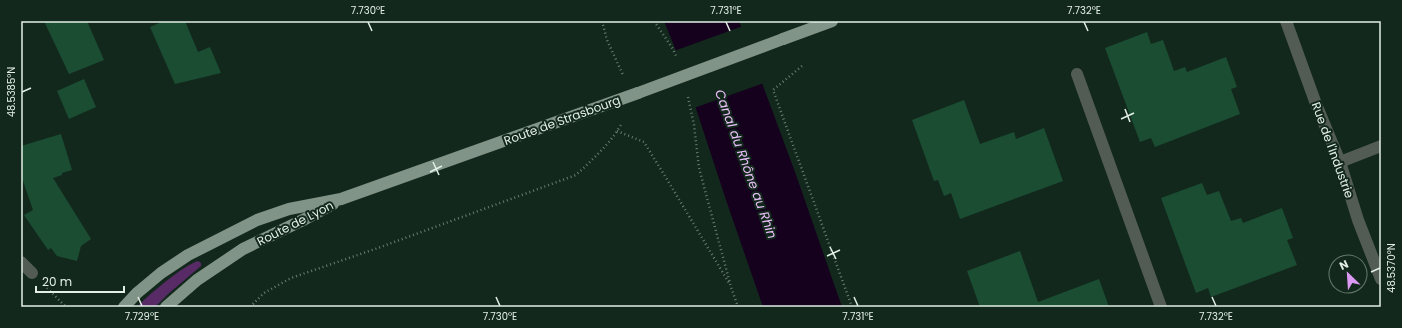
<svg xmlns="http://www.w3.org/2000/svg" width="1402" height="328" font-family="Poppins,sans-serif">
<rect width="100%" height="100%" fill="#13281c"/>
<path fill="#582b67" d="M 198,261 L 201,263 L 201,266 L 168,294 L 155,307 L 137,307 C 147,296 185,264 198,261 Z"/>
<path fill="#15001d" d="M 664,21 L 739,21 L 795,172 L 842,307 L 763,307 L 726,200 L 681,63 Z"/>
<path fill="#13281c" d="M 743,26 L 764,83 L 694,108 L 674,51 Z"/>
<g fill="#1a4d32">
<path d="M 44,21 L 87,21 L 104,60 L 69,74 Z"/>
<path d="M 164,21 L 185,21 L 198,52 L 210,47 L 221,73 L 175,84 L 150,27 Z"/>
<path d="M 1147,32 L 1151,44 L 1163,40 L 1174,71 L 1185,67 L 1187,72 L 1226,57 L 1237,87 L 1231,89 L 1240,114 L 1155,147 L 1151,138 L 1140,142 L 1105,48 Z"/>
<path d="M 84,79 L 96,107 L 69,119 L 57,91 Z"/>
<path d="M 964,100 L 980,144 L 1014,132 L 1016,139 L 1044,128 L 1063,181 L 960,219 L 951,193 L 944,196 L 938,180 L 934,181 L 912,120 Z"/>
<path d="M 61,134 L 72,170 L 62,173 L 62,175 L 53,178 L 91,239 L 81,246 L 77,261 L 57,256 L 51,248 L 48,250 L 24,215 L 33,210 L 21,175 L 21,146 Z"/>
<path d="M 1202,183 L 1207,195 L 1219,191 L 1231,221 L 1241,218 L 1243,223 L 1282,208 L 1293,238 L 1287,240 L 1297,265 L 1211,297 L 1208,288 L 1196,293 L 1161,198 Z"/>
<path d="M 1020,251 L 1038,302 L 1099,279 L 1109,307 L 980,307 L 967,271 Z"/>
</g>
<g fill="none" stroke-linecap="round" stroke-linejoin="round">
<g stroke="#6a7c71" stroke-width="2.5" stroke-dasharray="1 3" stroke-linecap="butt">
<path d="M 602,21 L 607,40 L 623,75"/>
<path d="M 654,21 L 673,49 L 676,56"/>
<path d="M 802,66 L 773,90 L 852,307"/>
<path d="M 688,97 L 694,125 L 699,168 L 731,287 L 738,307"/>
<path d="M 617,131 L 644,142 L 668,181 L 729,283"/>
<path d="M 47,288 L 66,307"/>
<path d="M 250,307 L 264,293 L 291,278 L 378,248 L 576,175 C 593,159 611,143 622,123"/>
</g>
<g stroke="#525c55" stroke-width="12">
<path d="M 1286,21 L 1316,104 L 1340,162 L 1358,220 L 1381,279"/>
<path d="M 1077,74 L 1161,307"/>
<path d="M 1340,162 L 1381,146"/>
<path d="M 21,262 L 32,273"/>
</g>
<g stroke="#809487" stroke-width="12">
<path d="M 783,39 L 832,21"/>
<path d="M 124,307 L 137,293 L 161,273 L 188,255 L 257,220 L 289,209 L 341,199 L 638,93"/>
<path d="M 166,307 L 197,280 L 243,249 L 305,219 L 333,204"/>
</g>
<path stroke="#809487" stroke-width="12" d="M 638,93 L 783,39"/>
</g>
<path fill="none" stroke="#e2efe6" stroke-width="1.5" d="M 368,22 L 372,31M 726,22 L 730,31M 1084,22 L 1088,31M 22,92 L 31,88M 1125,109 L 1130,122M 1121,119 L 1134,113M 433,162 L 439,175M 430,172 L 442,166M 830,247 L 836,259M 827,256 L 840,250M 1371,272 L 1380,268M 138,297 L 142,306M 496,297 L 500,306M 854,297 L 858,306M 1212,297 L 1216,306"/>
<g text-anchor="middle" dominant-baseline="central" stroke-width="4" stroke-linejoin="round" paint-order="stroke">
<g font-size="12" fill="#e2efe6" stroke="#13281c">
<text transform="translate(562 120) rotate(-20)">Route de Strasbourg</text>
<text transform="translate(1333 150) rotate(70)">Rue de l'Industrie</text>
<text transform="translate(295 223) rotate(-27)">Route de Lyon</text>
</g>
<g font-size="13" font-style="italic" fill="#e9bef8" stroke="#13281c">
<text transform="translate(746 164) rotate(70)">Canal du Rhône au Rhin</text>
</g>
</g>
<rect width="1402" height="328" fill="none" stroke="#13281c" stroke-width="44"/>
<g transform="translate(1348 274) rotate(335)"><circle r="19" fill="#13281c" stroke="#66786d"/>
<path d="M0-3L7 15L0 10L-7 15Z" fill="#dc99f4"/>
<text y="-6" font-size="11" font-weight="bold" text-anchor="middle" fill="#e2efe6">N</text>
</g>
<path d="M36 286v6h88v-6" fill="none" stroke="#e2efe6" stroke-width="2"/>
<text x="42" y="286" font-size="12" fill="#e2efe6" stroke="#13281c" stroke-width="3" paint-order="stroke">20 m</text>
<rect x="22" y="22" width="1358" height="284" fill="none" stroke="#e2efe6" stroke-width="1.5"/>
<g font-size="10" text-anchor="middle" fill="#e2efe6">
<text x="368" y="14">7.730°E</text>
<text x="726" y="14">7.731°E</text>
<text x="1084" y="14">7.732°E</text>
<text transform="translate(11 92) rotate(-90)" y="4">48.5385°N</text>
<text transform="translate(1391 268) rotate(-90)" y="4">48.5370°N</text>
<text x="142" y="320">7.729°E</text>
<text x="500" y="320">7.730°E</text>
<text x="858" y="320">7.731°E</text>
<text x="1216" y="320">7.732°E</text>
</g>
</svg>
